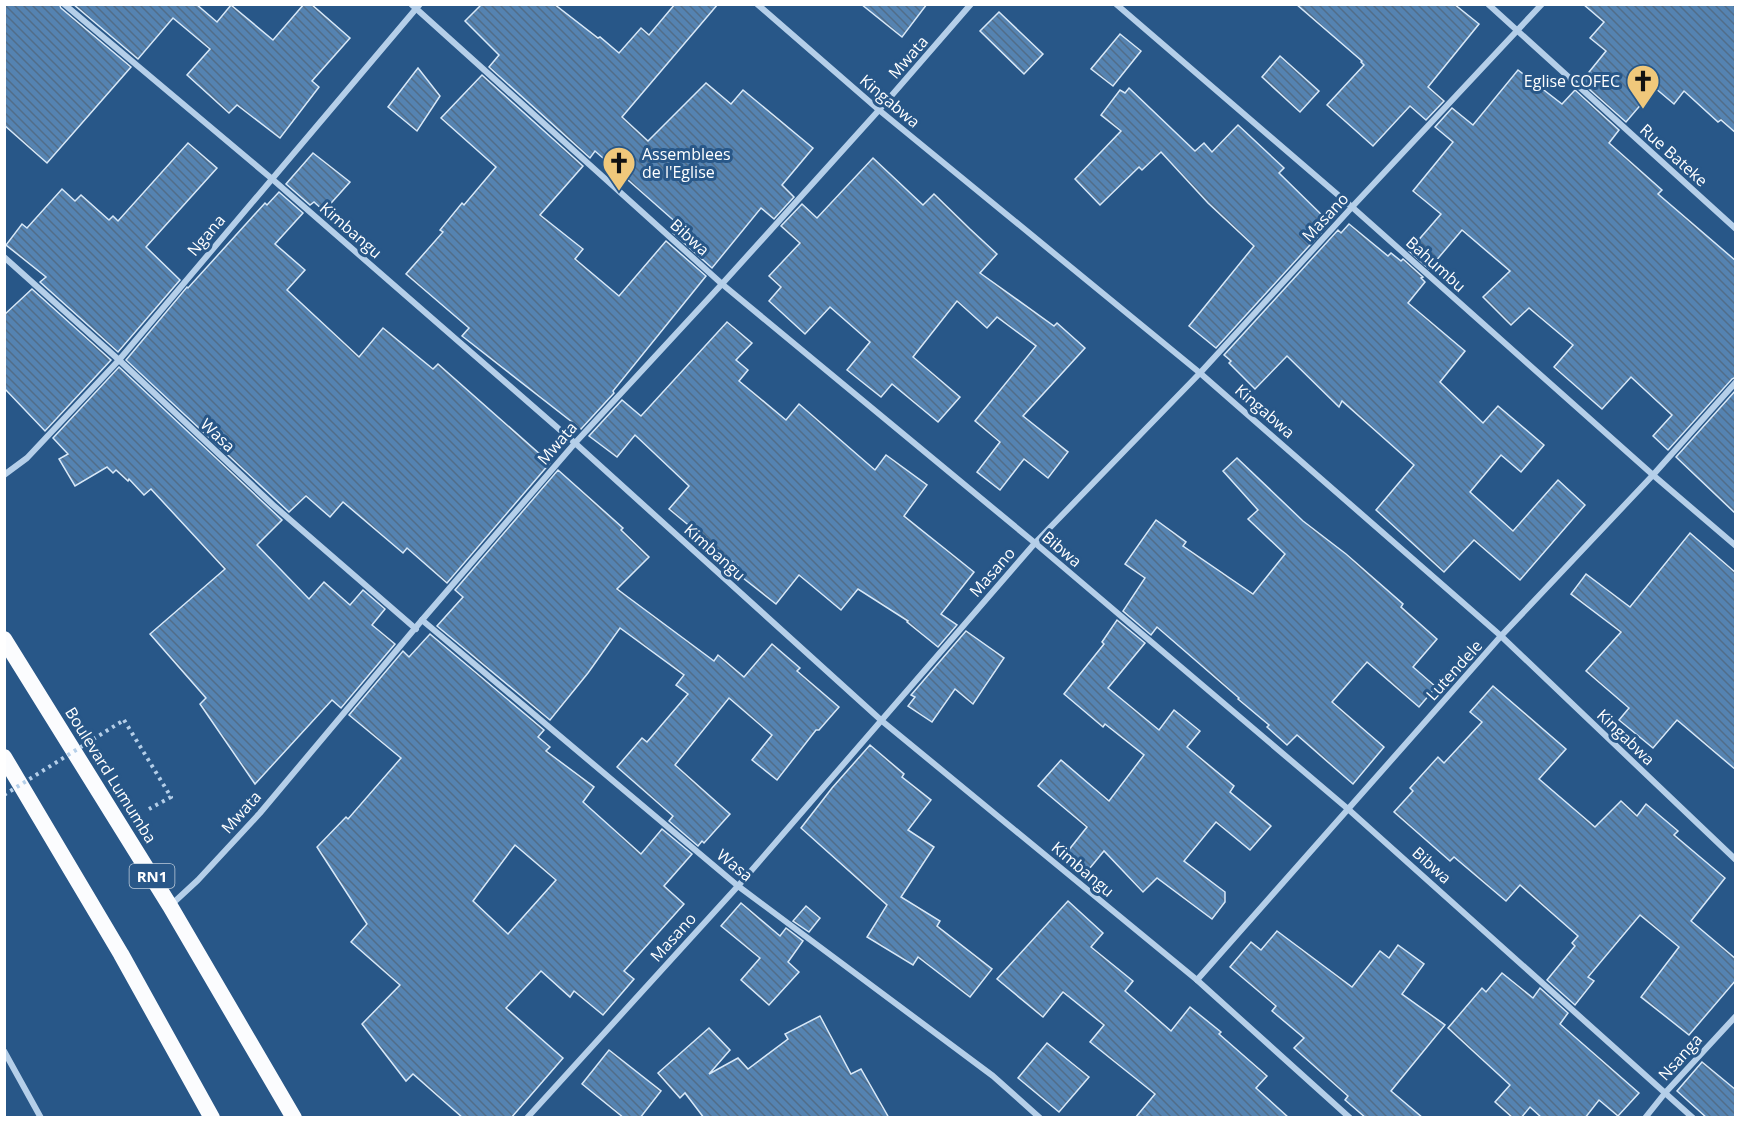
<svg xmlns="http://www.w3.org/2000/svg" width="1740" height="1122" font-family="'Open Sans',sans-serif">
<defs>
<pattern id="building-back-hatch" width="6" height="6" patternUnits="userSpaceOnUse" patternTransform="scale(1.5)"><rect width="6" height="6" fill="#5583b1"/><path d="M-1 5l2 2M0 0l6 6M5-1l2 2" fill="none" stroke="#516d89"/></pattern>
</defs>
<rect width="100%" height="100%" fill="#285788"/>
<g fill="url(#building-back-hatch)" stroke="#d8e8f7" stroke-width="1.5" fill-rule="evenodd">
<path d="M 4,4 L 59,4 L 61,8 L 131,67 L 47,163 L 4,125 Z"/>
<path d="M 73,4 L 196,4 L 217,22 L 231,5 L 273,40 L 304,4 L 311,4 L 350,38 L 312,81 L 319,87 L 280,138 L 237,105 L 229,113 L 187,75 L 210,49 L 173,18 L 138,59 Z"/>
<path d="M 482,4 L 554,4 L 598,38 L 600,37 L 619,53 L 641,28 L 649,35 L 675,4 L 718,4 L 622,117 L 648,141 L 706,83 L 731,104 L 743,90 L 813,148 L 782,185 L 794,197 L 774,219 L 761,208 L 712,268 L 673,233 L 679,225 L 595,151 L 590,158 L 489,67 L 499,55 L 465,21 Z"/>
<path d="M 861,4 L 927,4 L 902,37 Z"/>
<path d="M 1296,4 L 1454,4 L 1479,24 L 1428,87 L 1444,101 L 1426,120 L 1410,106 L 1373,146 L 1327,105 L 1364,65 L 1361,62 L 1362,61 Z"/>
<path d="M 1583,4 L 1736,4 L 1736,133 L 1721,120 L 1718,122 L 1684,91 L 1674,104 L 1655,88 L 1626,122 L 1581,82 L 1606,51 L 1590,38 L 1604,22 Z"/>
<path d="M 999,12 L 1043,54 L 1024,74 L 980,31 Z"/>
<path d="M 1120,34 L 1141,51 L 1113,86 L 1091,69 Z"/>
<path d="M 1280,56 L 1319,91 L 1300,112 L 1262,77 Z"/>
<path d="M 418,68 L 440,96 L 417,131 L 388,107 Z"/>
<path d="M 1518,70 L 1562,104 L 1575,90 L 1619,130 L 1609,143 L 1662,190 L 1658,194 L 1736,261 L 1736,377 L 1732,379 L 1668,450 L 1653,436 L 1672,415 L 1631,377 L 1602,409 L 1554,367 L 1573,345 L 1529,308 L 1511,325 L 1483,297 L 1510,271 L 1462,230 L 1429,269 L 1409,251 L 1441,214 L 1413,191 L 1453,142 L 1435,127 L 1452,108 L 1473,125 Z"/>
<path d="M 482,75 L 583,166 L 540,215 L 583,249 L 575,259 L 619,296 L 666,241 L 706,276 L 613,391 L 614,393 L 581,429 L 462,336 L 469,328 L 406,274 L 443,232 L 440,230 L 462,203 L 464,205 L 496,167 L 441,118 Z"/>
<path d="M 1129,88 L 1195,151 L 1204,143 L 1212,152 L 1238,125 L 1284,168 L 1279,173 L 1330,223 L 1216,348 L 1189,326 L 1254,246 L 1208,203 L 1161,152 L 1142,170 L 1139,167 L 1100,205 L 1075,179 L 1121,131 L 1101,115 L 1120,90 L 1125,93 Z"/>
<path d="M 188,143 L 217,168 L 146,247 L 180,280 L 118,352 L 40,282 L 46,277 L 6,245 L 22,224 L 27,228 L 62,189 L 75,201 L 81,195 L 109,220 L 113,216 L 118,221 Z"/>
<path d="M 313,153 L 350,182 L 324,211 L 314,202 L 310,205 L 286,184 Z"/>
<path d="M 873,158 L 923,205 L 934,194 L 970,229 L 997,254 L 980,273 L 1054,326 L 1057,323 L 1085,348 L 1023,416 L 1068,452 L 1048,478 L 1024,459 L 1000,490 L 977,472 L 1000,442 L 975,421 L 1036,346 L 997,317 L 987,328 L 957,301 L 913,357 L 960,397 L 938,422 L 892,384 L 881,397 L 847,370 L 870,342 L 830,307 L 805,334 L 769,301 L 781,287 L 769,276 L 800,243 L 781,226 L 802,204 L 817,218 Z"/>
<path d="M 279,192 L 303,213 L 275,244 L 305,270 L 287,290 L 359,357 L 383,328 L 433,369 L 438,364 L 550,463 L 447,583 L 407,548 L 403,553 L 343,502 L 330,517 L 306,496 L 289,512 L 126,360 L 187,287 L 188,288 L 265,203 L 267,205 Z"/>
<path d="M 1349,224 L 1388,256 L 1391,253 L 1401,261 L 1403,259 L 1423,277 L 1421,278 L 1425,282 L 1408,303 L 1465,351 L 1440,382 L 1483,423 L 1498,406 L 1544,445 L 1521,472 L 1501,455 L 1470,492 L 1513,531 L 1558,480 L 1585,505 L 1520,580 L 1474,540 L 1444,572 L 1376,510 L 1414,465 L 1342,401 L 1339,407 L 1287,356 L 1255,389 L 1229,363 L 1231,361 L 1224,355 L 1338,230 L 1341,233 Z"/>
<path d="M 32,289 L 111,360 L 45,431 L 4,388 L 4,315 Z"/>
<path d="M 727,322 L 752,343 L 736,360 L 748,370 L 739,381 L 786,420 L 799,404 L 875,470 L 886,455 L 927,485 L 904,516 L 974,572 L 941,614 L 957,625 L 938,647 L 907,622 L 908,621 L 858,589 L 841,610 L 799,575 L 776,604 L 734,571 L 738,566 L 669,509 L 689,486 L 635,435 L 617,457 L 589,436 L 622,400 L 641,416 Z"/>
<path d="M 119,367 L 282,520 L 257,545 L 309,599 L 324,582 L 350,605 L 363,590 L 385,609 L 372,625 L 395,644 L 341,708 L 332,700 L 255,784 L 200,704 L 206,698 L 150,634 L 225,569 L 151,489 L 144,495 L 129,479 L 128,481 L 116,470 L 113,473 L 107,467 L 75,486 L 59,459 L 68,454 L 53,438 Z"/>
<path d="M 1736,390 L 1736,514 L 1676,457 Z"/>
<path d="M 1237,458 L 1303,521 L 1346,554 L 1403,604 L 1401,607 L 1437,639 L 1413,667 L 1436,687 L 1419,707 L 1367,662 L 1332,702 L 1384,747 L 1353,784 L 1297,735 L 1287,745 L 1267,727 L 1269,725 L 1238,699 L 1239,698 L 1157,627 L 1151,635 L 1123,611 L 1145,578 L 1125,564 L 1156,520 L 1186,542 L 1183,546 L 1253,594 L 1285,554 L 1248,519 L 1258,510 L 1223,471 Z"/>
<path d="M 558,470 L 623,528 L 621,530 L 649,557 L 617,589 L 714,661 L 718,655 L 744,677 L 772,644 L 800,668 L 797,671 L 839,707 L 819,730 L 816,730 L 777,780 L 752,760 L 772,735 L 729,698 L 675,765 L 730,814 L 704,843 L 702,841 L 698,846 L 669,821 L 673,816 L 617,767 L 642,738 L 647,742 L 688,694 L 676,685 L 684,675 L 620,628 L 588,673 L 550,720 L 437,626 L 463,597 L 455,590 Z"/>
<path d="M 1690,533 L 1736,573 L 1736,770 L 1677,720 L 1653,748 L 1619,720 L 1629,708 L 1586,671 L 1621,632 L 1571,594 L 1586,574 L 1630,607 Z"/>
<path d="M 1117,620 L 1145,643 L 1108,688 L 1159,730 L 1174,710 L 1200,731 L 1187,747 L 1234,786 L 1230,792 L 1271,826 L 1250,850 L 1216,822 L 1184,861 L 1225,892 L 1225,902 L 1212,919 L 1157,878 L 1143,892 L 1104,851 L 1085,874 L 1064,856 L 1087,827 L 1038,786 L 1061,760 L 1109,801 L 1144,755 L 1105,724 L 1103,727 L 1064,694 L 1104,644 L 1102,642 Z"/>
<path d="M 966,631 L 1004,658 L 973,704 L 955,689 L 932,722 L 908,706 L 915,697 L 911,695 Z"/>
<path d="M 430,634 L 544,730 L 538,737 L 550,747 L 546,751 L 594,787 L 583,802 L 641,854 L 662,829 L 692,854 L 664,886 L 684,904 L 624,971 L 634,979 L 603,1015 L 574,991 L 570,997 L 541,971 L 506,1008 L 563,1058 L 511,1118 L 463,1118 L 413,1074 L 406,1081 L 362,1024 L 400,985 L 351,942 L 367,924 L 317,847 L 346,817 L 348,819 L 401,758 L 349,715 L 403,651 L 409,657 ZM 515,845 L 556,880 L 508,934 L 473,901 Z"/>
<path d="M 1493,686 L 1566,749 L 1539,779 L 1595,827 L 1621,801 L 1637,816 L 1646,804 L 1678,831 L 1674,835 L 1725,878 L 1691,921 L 1736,959 L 1736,980 L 1689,1035 L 1641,997 L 1679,947 L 1640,915 L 1588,977 L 1594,981 L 1575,1005 L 1547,980 L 1575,946 L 1572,943 L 1578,936 L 1520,885 L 1506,901 L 1454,857 L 1450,861 L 1394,812 L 1413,791 L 1410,788 L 1438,757 L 1444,763 L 1482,722 L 1470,712 Z"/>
<path d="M 870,745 L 904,774 L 902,777 L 931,800 L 908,830 L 934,847 L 901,897 L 940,921 L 937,926 L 992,969 L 970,997 L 918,957 L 913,965 L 867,937 L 887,905 L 801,828 L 832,788 Z"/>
<path d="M 1068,901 L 1103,933 L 1091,947 L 1133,981 L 1125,991 L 1171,1031 L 1190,1007 L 1221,1032 L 1219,1034 L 1267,1076 L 1256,1088 L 1289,1118 L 1135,1118 L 1155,1094 L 1090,1042 L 1104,1025 L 1063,992 L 1043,1017 L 997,979 Z"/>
<path d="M 741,903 L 780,936 L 786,928 L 803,941 L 788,962 L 799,972 L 769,1005 L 741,980 L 760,958 L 721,926 Z"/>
<path d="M 806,906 L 820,918 L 809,932 L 793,921 Z"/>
<path d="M 1277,931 L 1352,987 L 1380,951 L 1389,958 L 1398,945 L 1424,964 L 1402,994 L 1445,1025 L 1391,1091 L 1423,1118 L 1366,1118 L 1345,1100 L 1348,1096 L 1294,1048 L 1304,1038 L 1272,1011 L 1276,1006 L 1230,967 L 1251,942 L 1261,950 Z"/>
<path d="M 1502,973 L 1533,998 L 1540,988 L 1568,1013 L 1560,1024 L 1639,1093 L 1618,1116 L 1599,1100 L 1585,1118 L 1542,1118 L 1530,1107 L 1521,1118 L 1513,1118 L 1495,1102 L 1510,1085 L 1448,1028 L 1482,988 L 1486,992 Z"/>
<path d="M 820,1016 L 851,1074 L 861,1069 L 889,1118 L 704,1118 L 685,1093 L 680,1098 L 658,1073 L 709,1028 L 730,1050 L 709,1074 L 738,1058 L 748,1069 L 788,1039 L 785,1034 Z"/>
<path d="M 1047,1043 L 1089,1077 L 1059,1112 L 1018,1078 Z"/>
<path d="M 609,1050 L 661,1091 L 640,1118 L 624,1118 L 582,1084 Z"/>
<path d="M 1702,1062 L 1736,1090 L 1736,1118 L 1707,1118 L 1677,1091 Z"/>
</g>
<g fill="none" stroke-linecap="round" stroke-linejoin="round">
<path stroke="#b5cfe9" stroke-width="4" stroke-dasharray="3 4.5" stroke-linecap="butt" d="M 124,720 L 171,797 L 149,809"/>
<g stroke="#b5cfe9" stroke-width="6">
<path d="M 64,4 L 271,178 L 575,443 L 882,721 L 1197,980 L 1350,1118"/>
<path d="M 411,4 L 722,284 L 1035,543 L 1348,809 L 1693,1118"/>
<path d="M 757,4 L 879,110 L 1200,373 L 1501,636 L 1736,860"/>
<path d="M 1116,4 L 1352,207 L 1653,475 L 1736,546"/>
<path d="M 1488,4 L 1736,229"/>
<path d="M 4,257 L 119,360 L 273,505 L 416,629"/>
<path d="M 4,475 L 27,458 L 119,360 L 420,4"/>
<path d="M 422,620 L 738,886 L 993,1076 L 1040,1118"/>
<path d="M 171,905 L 198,880 L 260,813 L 422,620 L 575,443 L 722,284 L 879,110 L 971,4"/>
<path d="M 1197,980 L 1501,636 L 1653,475 L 1736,382"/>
<path d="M 4,1051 L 41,1118"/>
<path d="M 527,1118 L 738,886 L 1035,543 L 1200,373 L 1352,207 L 1542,4"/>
<path d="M 1645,1118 L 1665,1093 L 1736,1016"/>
</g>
<g stroke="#fbfcfe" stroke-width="16">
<path d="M 4,639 L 170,906 L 294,1118"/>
<path d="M 4,757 L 121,954 L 212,1118"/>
</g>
<path stroke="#b5cfe9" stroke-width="4" stroke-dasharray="3 4.5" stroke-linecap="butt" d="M 4,795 L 124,720"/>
</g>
<defs>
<g id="church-pin" transform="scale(1.725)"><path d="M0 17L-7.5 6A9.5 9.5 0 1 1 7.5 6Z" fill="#f0c87b" stroke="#285788"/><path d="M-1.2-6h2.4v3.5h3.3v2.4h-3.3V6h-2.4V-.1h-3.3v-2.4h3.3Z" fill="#111"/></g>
</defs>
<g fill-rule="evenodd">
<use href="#church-pin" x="1643" y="81"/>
<use href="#church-pin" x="619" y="163"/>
</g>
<g text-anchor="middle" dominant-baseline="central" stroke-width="6" stroke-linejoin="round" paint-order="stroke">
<rect fill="#285788" stroke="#becddb" stroke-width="1.5" x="129.5" y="864" width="45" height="24" rx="4.5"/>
<g font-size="15" font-weight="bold" fill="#fff">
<text x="152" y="876">RN1</text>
</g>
<g font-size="16" fill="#fff" stroke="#285788">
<text transform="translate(908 57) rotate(-49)">Mwata</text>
<text transform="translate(890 101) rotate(40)">Kingabwa</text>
<text transform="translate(1674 155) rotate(42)">Rue Bateke</text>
<text transform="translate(1325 217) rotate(-47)">Masano</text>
<text transform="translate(351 230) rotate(41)">Kimbangu</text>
<text transform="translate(206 235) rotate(-50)">Ngana</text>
<text transform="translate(690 237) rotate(42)">Bibwa</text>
<text transform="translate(1436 264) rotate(42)">Bahumbu</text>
<text transform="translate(1265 411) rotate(41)">Kingabwa</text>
<text transform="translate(218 435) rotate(43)">Wasa</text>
<text transform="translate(557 443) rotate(-49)">Mwata</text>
<text transform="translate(1062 549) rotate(40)">Bibwa</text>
<text transform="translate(715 552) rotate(42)">Kimbangu</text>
<text transform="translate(992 572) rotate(-49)">Masano</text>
<text transform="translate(1454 670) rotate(-48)">Lutendele</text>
<text transform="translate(1626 737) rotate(44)">Kingabwa</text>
<text transform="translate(111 775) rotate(58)">Boulevard Lumumba</text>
<text transform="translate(241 812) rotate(-48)">Mwata</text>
<text transform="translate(735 865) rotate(39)">Wasa</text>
<text transform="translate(1432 865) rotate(42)">Bibwa</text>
<text transform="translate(1083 869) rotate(40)">Kimbangu</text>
<text transform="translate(673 937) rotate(-48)">Masano</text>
<text transform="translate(1680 1057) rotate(-48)">Nsanga</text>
</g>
<g font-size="16" fill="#fff" stroke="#285788" text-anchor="end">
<text x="1620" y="81">Eglise COFEC</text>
<text x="642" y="154" text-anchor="start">Assemblees<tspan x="642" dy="18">de l'Eglise</tspan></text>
</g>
</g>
<rect width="1740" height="1122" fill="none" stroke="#ffffff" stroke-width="12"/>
</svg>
